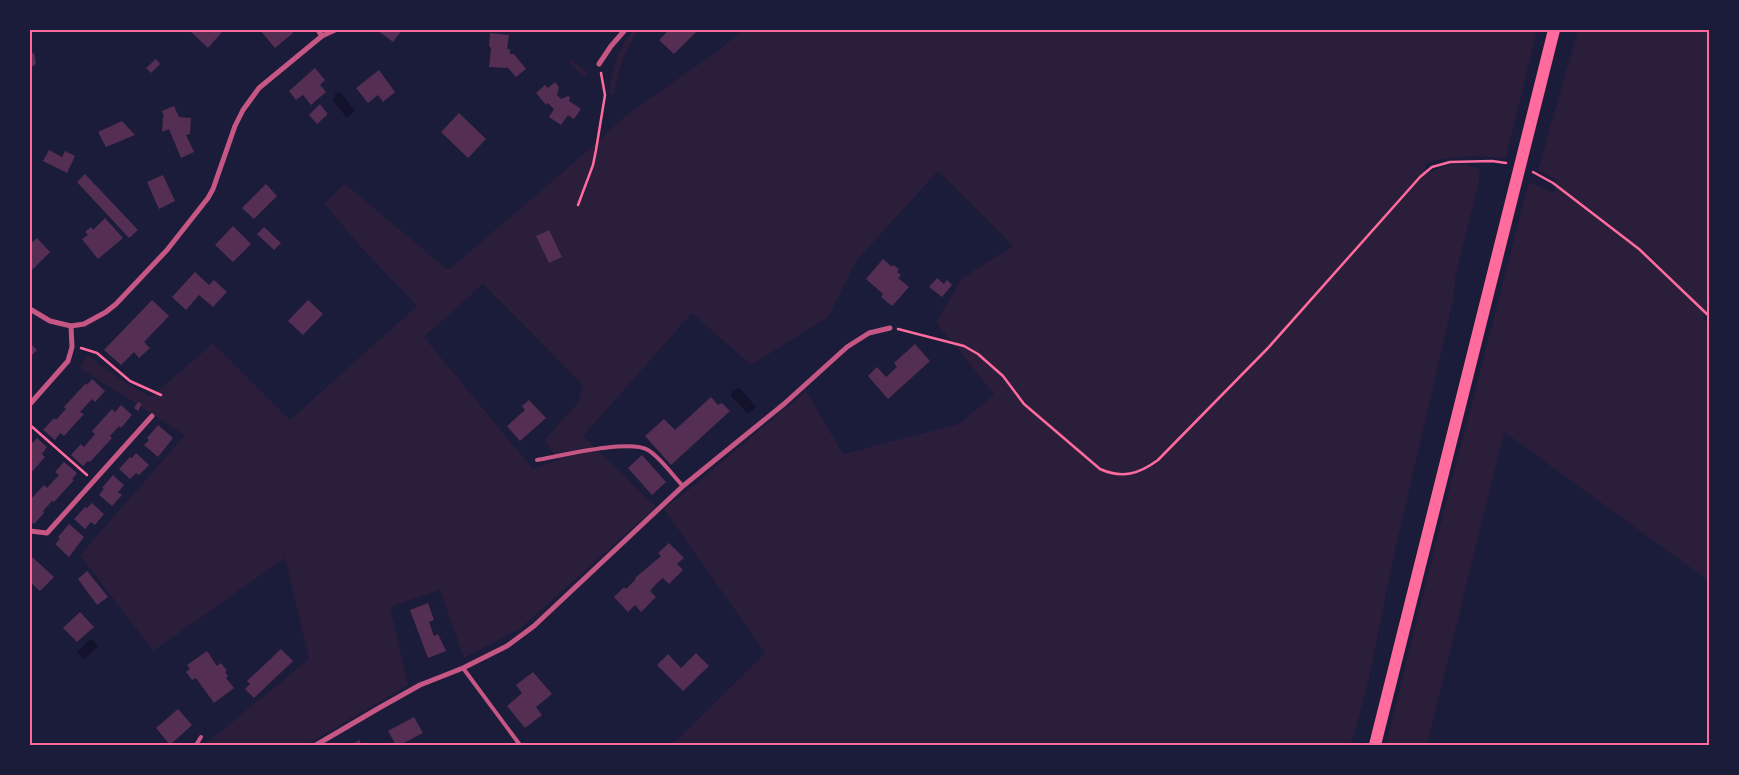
<svg xmlns="http://www.w3.org/2000/svg" width="1739" height="775" font-family="'Source Sans 3',sans-serif">
<rect width="100%" height="100%" fill="#1b1b3a"/>
<g fill="#2a1e3b" fill-rule="evenodd">
<path d="M 633,30 L 639,30 C 624,49 618,72 614,95 L 609,94 C 612,71 617,49 633,30 Z"/>
<path d="M 743,30 L 1537,30 L 1506,158 L 1473,156 L 1441,159 L 1424,164 L 1429,173 C 1443,165 1466,159 1479,170 L 1479,181 L 1455,279 L 1454,297 L 1394,555 L 1368,683 L 1351,745 L 672,745 L 765,653 L 664,509 L 692,487 L 806,391 L 843,454 L 959,424 L 994,394 L 936,322 L 962,278 L 1013,246 L 938,171 L 856,261 L 828,317 L 751,365 L 692,313 L 583,436 L 656,507 L 521,628 L 464,658 L 440,590 L 390,607 L 408,685 L 306,745 L 204,745 L 309,659 L 285,558 L 153,651 L 80,555 L 185,435 L 80,368 L 87,355 L 132,387 L 151,397 L 213,343 L 290,420 L 417,306 L 358,244 L 324,203 L 345,184 L 448,270 L 562,173 L 627,115 L 717,51 ZM 483,284 L 583,385 L 578,403 L 544,440 L 559,460 L 533,469 L 424,337 Z"/>
<path d="M 1578,30 L 1709,30 L 1709,310 L 1702,318 L 1709,323 L 1709,581 L 1504,432 L 1427,745 L 1386,745 L 1442,519 L 1529,182 L 1554,193 L 1557,180 L 1538,170 Z"/>
<path d="M 570,59 L 587,72 L 587,76 L 583,76 L 569,63 Z"/>
</g>
<g fill="#12122b">
<path d="M 336,93 L 341,93 L 355,111 L 347,118 L 333,100 Z"/>
<path d="M 739,388 L 756,407 L 748,414 L 731,396 L 733,390 Z"/>
<path d="M 91,639 L 95,642 L 98,646 L 84,659 L 77,652 Z"/>
</g>
<g fill="#542f53">
<path d="M 189,30 L 219,30 L 222,32 L 208,48 Z"/>
<path d="M 260,30 L 290,30 L 293,33 L 275,48 Z"/>
<path d="M 377,30 L 402,30 L 393,42 Z"/>
<path d="M 669,30 L 698,30 L 674,54 L 659,40 Z"/>
<path d="M 490,33 L 509,35 L 507,49 L 510,49 L 510,54 L 514,54 L 526,69 L 516,77 L 508,68 L 489,67 L 491,48 L 489,46 Z"/>
<path d="M 34,53 L 36,64 L 30,68 L 30,54 Z"/>
<path d="M 156,59 L 160,64 L 151,73 L 146,68 Z"/>
<path d="M 315,68 L 325,80 L 320,85 L 326,92 L 311,105 L 303,95 L 296,100 L 289,91 Z"/>
<path d="M 379,70 L 395,92 L 383,102 L 378,95 L 368,103 L 356,88 Z"/>
<path d="M 555,82 L 559,87 L 557,95 L 561,99 L 568,96 L 570,97 L 569,101 L 581,109 L 574,119 L 568,115 L 561,125 L 549,117 L 554,109 L 548,103 L 546,105 L 536,93 L 545,85 L 548,88 Z"/>
<path d="M 320,104 L 327,113 L 327,115 L 317,124 L 309,115 Z"/>
<path d="M 174,106 L 179,117 L 191,118 L 190,134 L 186,135 L 194,152 L 181,158 L 169,129 L 162,132 L 163,117 L 164,117 L 162,111 Z"/>
<path d="M 459,113 L 486,139 L 468,158 L 441,132 Z"/>
<path d="M 122,121 L 135,135 L 106,147 L 98,132 Z"/>
<path d="M 49,150 L 62,157 L 65,151 L 75,156 L 67,173 L 43,161 Z"/>
<path d="M 85,174 L 138,230 L 129,238 L 77,182 Z"/>
<path d="M 163,175 L 175,201 L 159,209 L 147,182 Z"/>
<path d="M 266,184 L 277,196 L 254,219 L 242,208 Z"/>
<path d="M 105,218 L 123,238 L 98,259 L 82,239 L 88,235 L 85,232 L 91,227 L 93,230 Z"/>
<path d="M 233,226 L 251,244 L 233,262 L 215,245 Z"/>
<path d="M 264,227 L 281,243 L 274,250 L 257,234 Z"/>
<path d="M 549,230 L 562,257 L 549,263 L 536,236 Z"/>
<path d="M 37,238 L 50,252 L 30,272 L 30,244 Z"/>
<path d="M 883,259 L 892,267 L 893,265 L 899,269 L 897,272 L 901,275 L 898,278 L 909,287 L 892,306 L 881,297 L 883,294 L 866,279 Z"/>
<path d="M 195,272 L 209,285 L 214,280 L 227,292 L 213,307 L 199,295 L 186,310 L 172,297 Z"/>
<path d="M 937,278 L 944,284 L 947,280 L 952,285 L 942,297 L 929,287 Z"/>
<path d="M 152,300 L 169,316 L 144,342 L 150,348 L 139,358 L 134,352 L 121,365 L 104,350 Z"/>
<path d="M 308,300 L 323,314 L 303,335 L 288,321 Z"/>
<path d="M 30,343 L 37,350 L 30,357 Z"/>
<path d="M 915,344 L 930,361 L 888,399 L 868,376 L 877,367 L 886,377 L 897,367 L 894,363 Z"/>
<path d="M 92,379 L 105,391 L 95,402 L 92,399 L 80,412 L 84,414 L 64,436 L 60,433 L 55,440 L 43,430 L 54,418 L 56,420 L 66,409 L 64,407 L 86,383 L 87,385 Z"/>
<path d="M 711,397 L 718,405 L 722,403 L 730,411 L 671,465 L 645,436 L 664,419 L 675,430 Z"/>
<path d="M 529,400 L 546,418 L 520,441 L 507,426 L 525,410 L 522,406 Z"/>
<path d="M 138,402 L 142,404 L 138,411 L 134,408 Z"/>
<path d="M 121,405 L 132,415 L 121,428 L 119,426 L 110,436 L 112,438 L 90,462 L 88,461 L 83,466 L 71,455 L 81,444 L 84,447 L 95,434 L 92,431 L 112,409 L 115,412 Z"/>
<path d="M 158,425 L 173,438 L 158,457 L 144,445 L 149,440 L 147,438 Z"/>
<path d="M 37,438 L 47,447 L 42,454 L 45,457 L 30,474 L 30,445 Z"/>
<path d="M 136,453 L 149,465 L 139,475 L 136,473 L 130,479 L 119,469 L 130,457 L 132,458 Z"/>
<path d="M 642,455 L 666,482 L 652,495 L 628,468 Z"/>
<path d="M 64,462 L 77,473 L 72,479 L 74,480 L 54,502 L 52,501 L 43,511 L 44,513 L 34,524 L 30,520 L 30,500 L 44,485 L 47,488 L 59,475 L 55,472 Z"/>
<path d="M 113,475 L 124,485 L 118,492 L 122,495 L 112,506 L 99,495 L 104,489 L 102,488 Z"/>
<path d="M 92,503 L 104,514 L 95,525 L 91,522 L 85,529 L 74,519 L 85,507 L 87,508 Z"/>
<path d="M 69,524 L 84,537 L 69,557 L 55,544 L 60,539 L 58,537 Z"/>
<path d="M 669,543 L 684,558 L 677,564 L 683,570 L 669,584 L 663,578 L 657,583 L 650,591 L 656,597 L 641,612 L 635,605 L 628,612 L 614,597 L 624,587 L 626,589 L 636,579 L 635,578 L 661,556 L 658,553 Z"/>
<path d="M 30,555 L 54,577 L 40,591 L 30,582 Z"/>
<path d="M 87,571 L 108,597 L 97,605 L 78,579 Z"/>
<path d="M 428,603 L 434,620 L 429,622 L 434,636 L 438,634 L 446,651 L 428,658 L 410,610 Z"/>
<path d="M 80,612 L 94,627 L 77,642 L 63,628 Z"/>
<path d="M 281,649 L 293,661 L 254,698 L 245,689 L 250,684 L 247,681 Z"/>
<path d="M 207,651 L 217,666 L 221,663 L 227,671 L 225,672 L 228,676 L 226,678 L 234,688 L 214,703 L 196,678 L 192,680 L 186,672 L 190,669 L 187,665 Z"/>
<path d="M 696,653 L 709,666 L 683,691 L 657,665 L 668,654 L 681,668 Z"/>
<path d="M 533,672 L 552,694 L 536,707 L 542,715 L 525,728 L 507,706 L 522,693 L 516,685 Z"/>
<path d="M 178,709 L 192,725 L 170,745 L 156,728 Z"/>
<path d="M 414,717 L 423,733 L 400,745 L 396,745 L 388,731 Z"/>
<path d="M 359,740 L 362,745 L 352,745 Z"/>
</g>
<g fill="none" stroke-linecap="round" stroke-linejoin="round">
<g stroke="#ff6b9d" stroke-width="2.5">
<path d="M 1533,172 L 1553,183 L 1639,249 L 1709,316"/>
<path d="M 578,205 L 593,165 L 596,150 L 605,95 L 601,73"/>
<path d="M 898,329 L 964,346 L 978,354 L 1003,376 L 1024,404 L 1100,469 C 1122,479 1139,474 1158,460 L 1268,348 L 1420,177 L 1432,167 L 1450,162 L 1492,161 L 1506,163"/>
<path d="M 81,348 L 97,353 L 130,381 L 161,395"/>
<path d="M 30,425 L 87,475"/>
</g>
<g stroke="#c65784" stroke-width="4">
<path d="M 537,460 C 560,456 629,439 648,450 C 660,457 673,476 683,486"/>
<path d="M 463,668 L 520,745"/>
<path d="M 196,745 L 201,737"/>
</g>
<g stroke="#c65784" stroke-width="5">
<path d="M 318,30 L 322,36"/>
<path d="M 599,64 L 611,46 L 625,30"/>
<path d="M 30,309 L 50,321 L 71,326 L 84,324 L 106,312 L 116,304 L 167,250 L 208,198 L 213,189 L 235,126 L 243,110 L 259,88 L 322,36 L 335,30"/>
<path d="M 30,404 L 68,361 L 72,347 L 71,326"/>
<path d="M 30,531 L 47,533 L 152,416"/>
<path d="M 316,745 L 379,708 L 420,685 L 463,668 L 507,646 L 534,626 L 683,486 L 784,404 L 847,347 L 869,333 L 890,328"/>
</g>
<path stroke="#ff6b9d" stroke-width="12" d="M 1375,745 L 1554,30"/>
</g>
<rect width="1739" height="775" fill="none" stroke="#1b1b3a" stroke-width="62"/>
<rect x="31" y="31" width="1677" height="713" fill="none" stroke="#ff6b9d" stroke-width="2"/>
</svg>
